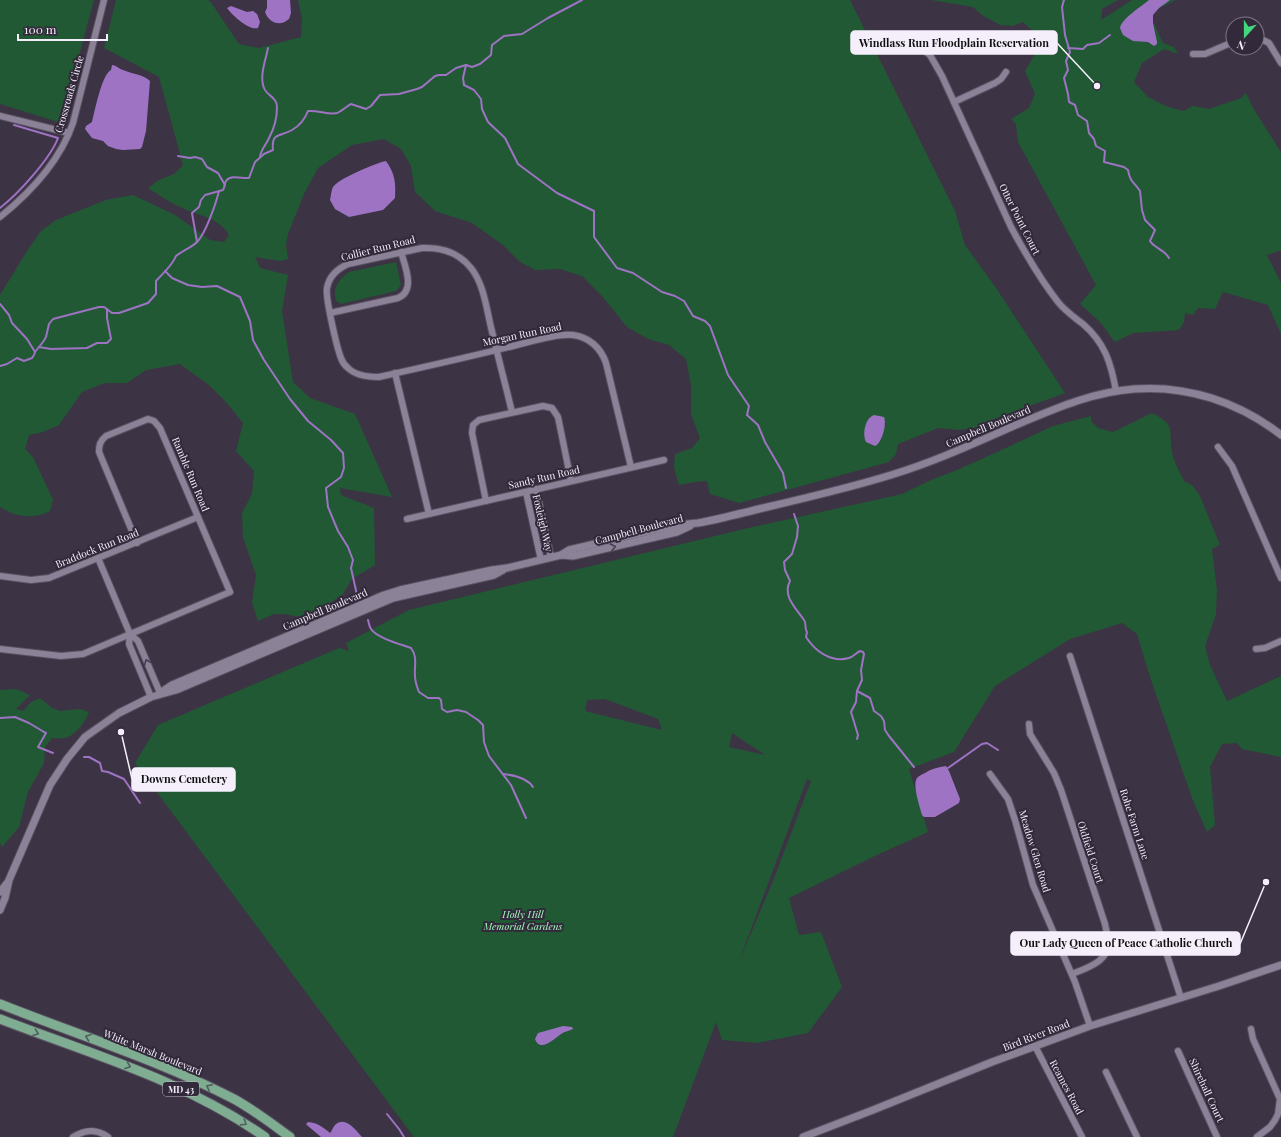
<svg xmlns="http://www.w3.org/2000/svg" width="1281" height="1137" viewBox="0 0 1281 1137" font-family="'Playfair Display',serif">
	<rect width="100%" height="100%" fill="#3c3345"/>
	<g fill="#225935" fill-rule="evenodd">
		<polygon points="0,0 94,0 61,123 0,104"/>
		<path d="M116 0H206L210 1 239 44 259 48 301 37 302 19 298 0H850L955 211 965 245 996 288 1065 393 994 419 979 427 959 430 938 428 898 444 896 454 889 462 739 503 710 494 707 481 695 482 679 485 674 468 675 454 692 448 700 438 691 414V385L686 359 669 345 648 339 627 327 602 296 582 276 560 269 535 270 520 262 503 245 472 223 435 211 415 192 411 166 401 149 384 139 352 145 318 168 304 194 288 234 286 245 288 259 280 261 255 257 260 268 288 275 282 311 293 382 310 398 355 414 392 497 340 488 341 495 374 508 375 565 352 579 343 594 327 605 300 617 284 614H274L258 621 252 603 256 575 243 537 242 513 252 494 254 471 236 451 243 423 226 402 209 385 180 364 146 370 127 383H105L82 392 59 425 43 432 29 435 25 449 33 457 53 500 50 511C33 520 16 517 0 507V295L27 251 41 231 56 220 106 200 133 195 175 215 210 240 224 242 229 235C220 217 194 215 178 206 167 201 158 194 148 188L157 181 174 174 183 165 159 77 104 48ZM870 416 886 423 880 442Z"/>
		<polygon points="931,0 1118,0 1102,9 1101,20 1132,0 1176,0 1149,13 1163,43 1174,47 1178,54 1164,49 1142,63 1134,82 1148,97 1166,106 1183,111 1193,106 1209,109 1241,98 1246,93 1253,108 1281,152 1281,250 1267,255 1281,283 1281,334 1268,305 1223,292 1215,309 1198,308 1193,315 1185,313 1184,322 1179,330 1133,333 1115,342 1100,322 1080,304 1096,285 1018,142 1016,124 1011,119 1029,108 1035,94 1025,71 1036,52 1044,41 1023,22 1013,26 1000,25 982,15 973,7"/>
		<path d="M396 262 401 285 396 291 341 304 336 300C332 288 339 279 349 272Z"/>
		<path d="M1152 413C1177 426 1168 428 1172 451 1173 461 1180 472 1184 481L1192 485 1200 496 1220 545 1212 549 1217 591 1216 614 1205 646 1210 665 1227 701 1281 676V757L1242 749 1237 743 1222 744 1210 767 1215 825 1207 832 1192 798 1150 677 1137 634 1122 623 1070 639 995 686 954 752 909 769 928 832 879 854 789 898 799 935 821 932 842 987 808 1033 757 1043 722 1040 716 1022 673 1137H414L135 763 158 725 339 648 349 651 346 643 409 610 744 529 902 494 931 480 957 470 997 452 1053 426 1091 416V421L1098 428 1113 432ZM605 699 658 719 662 730 585 711 587 700ZM732 733 765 755 729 747ZM807 779 811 781 773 881 738 964Z"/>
		<path d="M16 689 30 695 16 709 23 711 31 702 40 698 52 708 60 711 80 709 89 712C86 721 75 736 65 738 61 739 56 738 52 738L45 747 44 763 28 792 19 827 2 847 0 843V690Z"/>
	</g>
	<g fill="#9e73c4">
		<path d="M267 0H290L291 13 289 19C280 27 269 23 265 12L267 8Z"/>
		<path d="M1149 0H1170L1159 8 1153 15V23L1157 42V44L1154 46 1148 42 1133 41 1123 35 1120 28C1122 18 1141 7 1149 0Z"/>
		<path d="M231 6 247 12 253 11 257 14 260 22 258 28C249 31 232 15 227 8Z"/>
		<path d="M112 65C116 65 119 69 123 70 132 74 143 74 150 81L146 131 142 147 140 149 123 150 116 149 108 146 103 141 92 138 85 129 86 126 92 122C95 110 102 74 111 70Z"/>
		<path d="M386 161C395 173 396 184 395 198L383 210 349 217 335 209 330 200C331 196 331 191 333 187 338 179 376 163 386 161Z"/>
		<path d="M874 415 884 417C887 424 882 443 875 446L866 442C862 434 865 418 874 415Z"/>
		<path d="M946 766 949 771 960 799 959 803 935 817H924L922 815C920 807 912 785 917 778 919 776 922 774 925 773 931 769 938 767 946 766Z"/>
		<path d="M563 1026 572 1027 573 1029C569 1031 565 1031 561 1034 554 1039 540 1053 535 1039L538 1033Z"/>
		<path d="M308 1122C318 1123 323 1127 330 1133 332 1131 333 1127 335 1125 345 1115 356 1130 362 1137H321L308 1126 306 1124Z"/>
	</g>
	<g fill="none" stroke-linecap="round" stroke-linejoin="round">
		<g stroke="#9e73c4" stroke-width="2">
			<path d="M1064 0 1062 7 1065 35 1070 52 1066 61 1068 70 1064 78 1068 94 1069 102 1075 105 1078 115 1087 121 1089 133 1094 139 1096 146 1105 151 1104 162 1124 167 1128 170C1130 182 1134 182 1140 191L1142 210 1145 220 1155 230 1150 241C1154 248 1164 249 1169 258"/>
			<polyline points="1068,48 1083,49 1087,45 1099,43 1110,35"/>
			<polyline points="466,65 463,78 464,85 474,90 481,99 482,109 488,122 505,138 518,164 557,193 594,211 594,237 617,268 633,273 662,292 675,296 684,301 693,316 705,321 710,326 728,375 749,406 747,415 758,425 765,442 783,473 786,488"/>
			<polyline points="178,156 190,158 195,157 202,159 207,167 218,173 225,185"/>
			<path d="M260 157C261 149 266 145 269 138 274 129 277 118 277 107 277 97 267 96 264 88 259 76 266 59 268 48"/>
			<path d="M0 208C18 194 50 159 58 138L14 125"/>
			<path d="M197 242 192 213 199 207 201 200 205 195 223 190C225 187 224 184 226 181 231 174 243 179 249 178L255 162 264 154 273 150C271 132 280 137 292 130 299 126 305 119 308 111 318 110 328 115 337 113 342 111 347 106 351 104L366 109 371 106 380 95 399 94 417 89 422 87 435 76 439 75H446L456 68 466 65 472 67 480 64 491 55 492 45 504 36 522 34 548 18 582 0"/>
			<polyline points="165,271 172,278 188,285 202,287 217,286 240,297 250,321 253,340 264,360 290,399 308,421 331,440 343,453 344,468 341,477 326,488 328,507 338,531 348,547 353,560 351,568 357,595"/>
			<polyline points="0,304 9,315 12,323 27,339 35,352"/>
			<polyline points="39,347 51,349 87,348 97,343 107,343 111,339 107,318 107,309"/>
			<path d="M0 366 7 364 17 358 24 361 32 358 34 355 35 352 43 342 46 337 49 324 53 319 99 307H104L112 313H119L148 303 156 294V281C163 273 172 266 176 256 183 250 191 248 197 242 206 233 216 203 219 191"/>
			<path d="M794 514 798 526 797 537 792 554 784 562 785 570 790 581C782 596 796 608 804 620 807 624 804 628 807 632L806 637C815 651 831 663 849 658 853 657 856 653 860 651L863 652 864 654 861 670 862 680 857 691 856 702 851 712 858 735 857 739"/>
			<path d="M368 620C369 623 369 626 371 629 377 638 400 644 411 648 418 657 414 666 415 676 415 681 417 687 419 692L428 698H439L441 700 442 709 447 712 457 710 466 712 478 720 483 725 484 742 489 756 511 785 526 818"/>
			<polyline points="857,691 870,698 874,711 881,716 884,721 885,730 889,736 914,767"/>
			<polyline points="0,718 15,717 29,723 44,732 46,733 38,747 53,753"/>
			<polyline points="84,757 89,757 100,763 102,771 108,772 124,779 140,803"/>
			<polyline points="948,768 982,744 987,743 998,750"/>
			<path d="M503 774C513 775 527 778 533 787"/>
			<polyline points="387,1114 399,1129 404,1137"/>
		</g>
		<g stroke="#5a5262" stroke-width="8">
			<g id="minor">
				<polyline points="1257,37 1269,43 1281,63"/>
				<path d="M918 46 930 55 942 76 1011 227C1025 253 1040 279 1058 302 1065 311 1074 317 1083 324 1105 343 1111 363 1116 391"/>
				<polyline points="1193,54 1205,54 1233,42"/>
				<polyline points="954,102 995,83 1001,79 1006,72"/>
				<polyline points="0,116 69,133"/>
				<path d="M0 217C31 192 60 161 73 123L104 0"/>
				<path d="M330 313 398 298C416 291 405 266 401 252"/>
				<polyline points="395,373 429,514"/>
				<path d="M512 412C505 383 497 353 490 323 486 305 483 283 471 268 459 253 441 247 422 248L348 264C337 269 329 276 327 288 325 297 337 348 341 358 342 361 344 365 348 368 355 375 369 377 379 377 424 367 469 357 513 346 530 342 557 333 573 335 589 337 601 348 606 363L631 467"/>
				<polyline points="1218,447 1232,466 1281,578"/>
				<polyline points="536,489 551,557"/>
				<polyline points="526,492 541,560"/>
				<polyline points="486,501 472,433 473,425 479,420 543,406 552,408 558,417 571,481"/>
				<polyline points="407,519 664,460"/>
				<polyline points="98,558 130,634 129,644 151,697"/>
				<polyline points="0,576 31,580 49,578 198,517"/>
				<polyline points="130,634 138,641 160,693"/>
				<path d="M0 649 61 656 83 654 230 592 160 428 154 421 148 419 106 436C100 441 99 445 99 452L137 543"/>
				<polyline points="1256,649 1265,648 1281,641"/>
				<polyline points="1070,656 1181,998"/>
				<path d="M1029 724 1030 734 1054 773 1061 790 1105 924C1106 930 1108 935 1108 940 1111 961 1087 968 1072 974"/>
				<polyline points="990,774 1008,799 1015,820 1033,885 1075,982 1090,1026"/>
				<polyline points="1251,1029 1253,1039 1280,1099 1278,1114 1275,1120 1270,1127 1257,1137"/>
				<polyline points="1035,1046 1082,1137"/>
				<polyline points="1178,1051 1217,1137"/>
				<polyline points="1106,1072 1137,1137"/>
				<path d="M73 1137C85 1130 96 1128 108 1137"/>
			</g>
		</g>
		<g stroke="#5a5262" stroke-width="9">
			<g id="tertiary">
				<polyline points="561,555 573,556 677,532 690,526"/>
				<path d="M160 693 172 685 384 595 400 590 492 570 507 568 561 555 569 550C604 542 640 532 675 526 683 524 690 524 698 523 720 519 742 513 763 508 806 498 849 488 891 475 934 462 975 443 1016 425 1054 409 1092 392 1134 389 1187 385 1239 402 1281 435"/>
				<polyline points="0,892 8,882"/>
				<polyline points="0,910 5,898 9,880 50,785 67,759 85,737 119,713 151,697 176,690 202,679 393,598 494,575 503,570"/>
				<polyline points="803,1137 873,1110 992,1062 1090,1026 1219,986 1281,965"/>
			</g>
		</g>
		<g stroke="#5a5262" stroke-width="11">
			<g id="primary">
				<path d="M0 1004C78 1035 159 1060 234 1099 254 1110 272 1124 290 1137"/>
				<path d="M0 1019C91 1054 184 1080 265 1137"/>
			</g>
		</g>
		<use href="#minor" stroke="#8c8297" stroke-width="6"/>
		<use href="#tertiary" stroke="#8c8297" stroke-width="7"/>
		<use href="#primary" stroke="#7fad92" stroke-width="9"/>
	</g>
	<defs><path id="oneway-chevron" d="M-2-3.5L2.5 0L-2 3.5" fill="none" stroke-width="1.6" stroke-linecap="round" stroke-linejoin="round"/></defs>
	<g stroke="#483f52">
		<use href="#oneway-chevron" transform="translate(613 547) rotate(-13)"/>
		<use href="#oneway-chevron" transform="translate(147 662) rotate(-113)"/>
	</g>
	<g stroke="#515e5e">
		<use href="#oneway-chevron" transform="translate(36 1033) rotate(20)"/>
		<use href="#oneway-chevron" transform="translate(88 1037) rotate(-160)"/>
		<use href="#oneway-chevron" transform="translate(128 1066) rotate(20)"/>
		<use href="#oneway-chevron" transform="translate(209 1087) rotate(-154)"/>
		<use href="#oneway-chevron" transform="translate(244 1123) rotate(32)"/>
	</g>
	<g text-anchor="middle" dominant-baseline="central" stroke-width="4" stroke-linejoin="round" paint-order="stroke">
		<rect fill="#32293b" stroke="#bab4c1" stroke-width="1" x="163" y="1082" width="36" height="14" rx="3"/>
		<g font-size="9" font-weight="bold" fill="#f5effb">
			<text x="181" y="1089">MD 43</text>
		</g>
		<g font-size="10" fill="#f5effb" stroke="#32293b">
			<text transform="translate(69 94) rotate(-74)">Crossroads Circle</text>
			<text transform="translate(1020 219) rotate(63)">Otter Point Court</text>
			<text transform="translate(378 248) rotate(-14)">Collier Run Road</text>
			<text transform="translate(522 334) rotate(-12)">Morgan Run Road</text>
			<text transform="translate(988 426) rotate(-23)">Campbell Boulevard</text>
			<text transform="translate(191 474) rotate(67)">Ramble Run Road</text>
			<text transform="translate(544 477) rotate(-13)">Sandy Run Road</text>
			<text transform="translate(543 523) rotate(77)">Foxleigh Way</text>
			<text transform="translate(639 529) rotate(-15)">Campbell Boulevard</text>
			<text transform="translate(97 548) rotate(-22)">Braddock Run Road</text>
			<text transform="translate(325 609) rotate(-23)">Campbell Boulevard</text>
			<text transform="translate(1135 824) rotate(72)">Rohe Farm Lane</text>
			<text transform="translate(1035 851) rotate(73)">Meadow Glen Road</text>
			<text transform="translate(1091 852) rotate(72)">Oldfield Court</text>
			<text transform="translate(1036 1035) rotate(-21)">Bird River Road</text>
			<text transform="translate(153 1052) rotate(22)">White Marsh Boulevard</text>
			<text transform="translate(1067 1087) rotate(62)">Reames Road</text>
			<text transform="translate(1207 1090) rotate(65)">Shirehall Court</text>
		</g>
		<g font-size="10" font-style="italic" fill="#a1faba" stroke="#32293b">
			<text x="523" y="914">Holly Hill<tspan x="523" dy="12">Memorial Gardens</tspan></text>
		</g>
	</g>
	<path fill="none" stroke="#f5effb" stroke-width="1.5" d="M1097 86L1057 43M121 732L132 779M1266 882L1240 944"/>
	<g fill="#f5effb" stroke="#32293b" stroke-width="1.5">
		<circle cx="1097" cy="86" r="4"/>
		<circle cx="121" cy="732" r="4"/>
		<circle cx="1266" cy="882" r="4"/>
	</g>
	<g fill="#f5effb" stroke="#f5effb" stroke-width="1.5">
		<rect x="851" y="31" width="206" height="23" rx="4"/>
		<rect x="132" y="768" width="103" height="23" rx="4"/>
		<rect x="1011" y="932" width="229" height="23" rx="4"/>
	</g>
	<g font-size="11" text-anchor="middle" font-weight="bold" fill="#111">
		<text x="954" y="47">Windlass Run Floodplain Reservation</text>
		<text x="184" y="783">Downs Cemetery</text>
		<text x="1126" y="947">Our Lady Queen of Peace Catholic Church</text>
	</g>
	<g transform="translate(1245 36) rotate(201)"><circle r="19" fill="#32293b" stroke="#807888"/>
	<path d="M0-3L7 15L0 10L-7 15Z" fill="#42d77c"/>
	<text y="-6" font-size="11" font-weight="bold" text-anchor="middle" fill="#f5effb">N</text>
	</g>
	<path d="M18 34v6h89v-6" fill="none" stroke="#f5effb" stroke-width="2"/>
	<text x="24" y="34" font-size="12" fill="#f5effb" stroke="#32293b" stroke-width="3" paint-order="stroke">100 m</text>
</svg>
